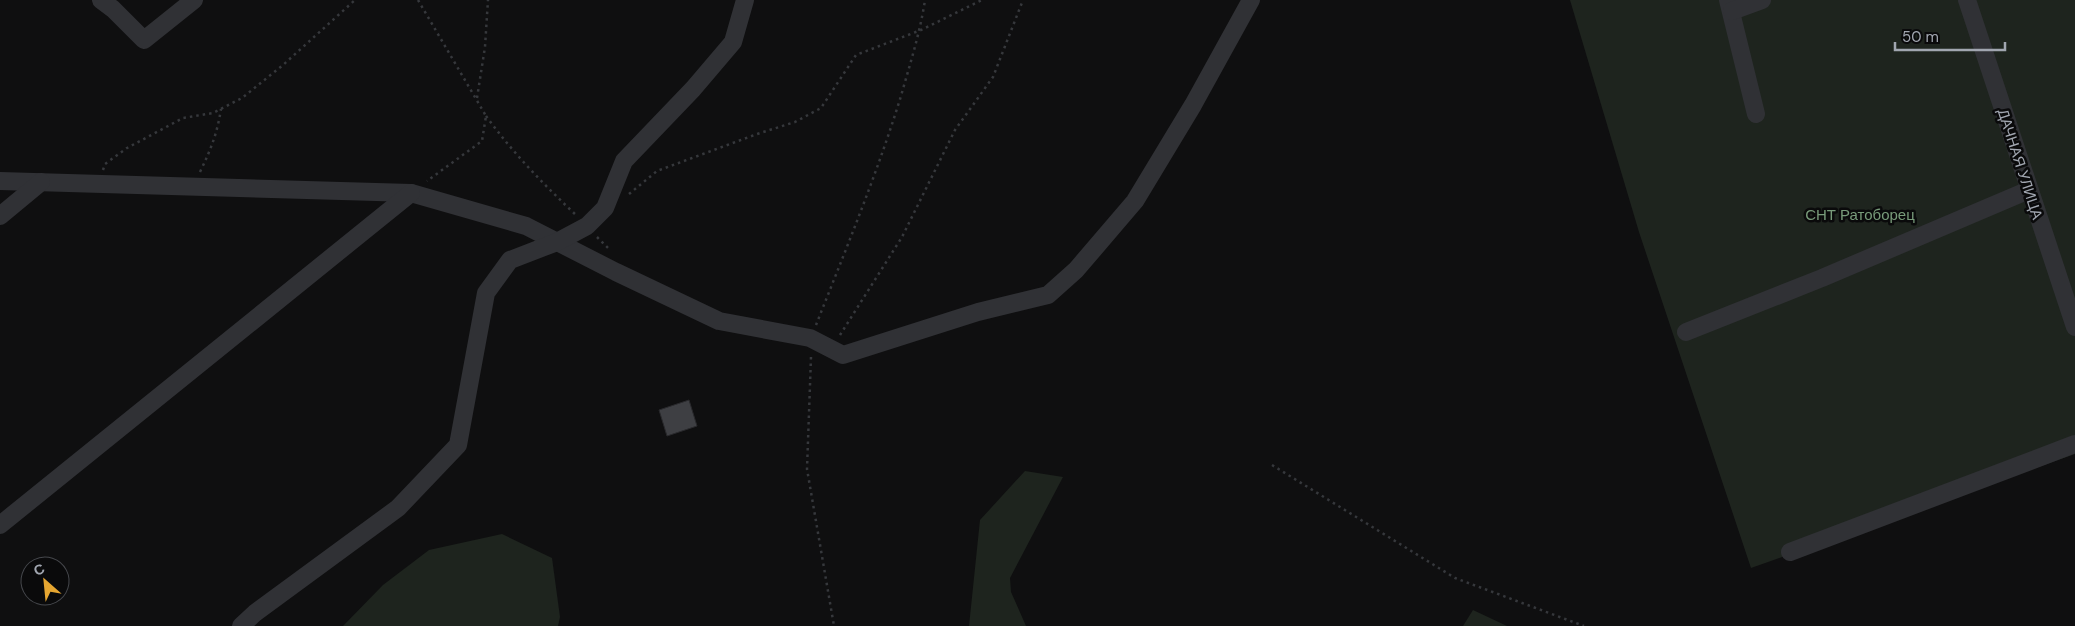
<svg xmlns="http://www.w3.org/2000/svg" width="2075" height="626" viewBox="0 0 2075 626" font-family="'DM Sans',sans-serif">
	<rect width="100%" height="100%" fill="#0f0f10"/>
	<g fill="#1e241e">
		<polygon points="1570,0 2075,0 2075,454 1751,568 1639,232"/>
		<polygon points="1025,471 1063,477 1010,578 1011,592 1026,626 969,626 980,520"/>
		<polygon points="502,534 552,558 560,617 558,626 343,626 383,585 429,550"/>
		<polygon points="1473,610 1507,626 1463,626"/>
	</g>
	<polygon fill="#3e3f43" stroke="#29292c" points="689,400 697,426 667,436 659,410"/>
	<g fill="none" stroke-linecap="round" stroke-linejoin="round">
		<g stroke="#36383c" stroke-width="2.5" stroke-dasharray="2.5 4" stroke-linecap="butt">
			<polyline points="418,0 486,116 482,141 427,181"/>
			<polyline points="477,98 485,47 488,0"/>
			<path d="M486 116C513 153 543 184 576 215"/>
			<polyline points="103,170 105,164 127,148 183,118 213,113 242,98 283,65 355,0"/>
			<path d="M200 172C211 149 217 134 221 109"/>
			<polyline points="629,194 657,171 757,134 795,122 821,108 856,55 921,30 982,0"/>
			<polyline points="597,237 609,249"/>
			<path d="M816 325C846 249 877 174 901 96 910 64 920 33 925 0"/>
			<polyline points="840,335 902,237 955,130 993,77 1023,0"/>
			<polyline points="811,357 807,469 834,626"/>
			<polyline points="1272,465 1455,578 1584,626"/>
		</g>
		<g stroke="#303135" stroke-width="18">
			<polyline points="101,0 113,9 144,40 194,0"/>
			<polyline points="1728,0 1756,114"/>
			<polyline points="1967,0 2075,327"/>
			<polyline points="1732,11 1762,0"/>
			<polyline points="0,181 411,193 526,226 616,272 719,321 810,338 843,355 978,312 1048,295 1076,270 1135,201 1193,105 1251,0"/>
			<polyline points="0,216 41,182"/>
			<polyline points="1686,332 1822,278 2029,190"/>
			<polyline points="0,525 411,193"/>
			<polyline points="1790,552 2075,444"/>
			<polyline points="241,626 255,613 398,508 458,445 486,293 510,260 557,242 587,226 605,208 624,161 693,89 733,42 745,0"/>
		</g>
	</g>
	<g text-anchor="middle" dominant-baseline="central" stroke-width="5" stroke-linejoin="round" paint-order="stroke">
		<g font-size="15" fill="#a1a6b0" stroke="#0a0a0b">
			<text transform="translate(2020 164) rotate(72)">ДАЧНАЯ УЛИЦА</text>
		</g>
		<g font-size="15" fill="#789b7a" stroke="#0a0a0b">
			<text x="1860" y="215">СНТ Ратоборец</text>
		</g>
	</g>
	<g transform="translate(45 581) rotate(333)"><circle r="24" fill="#0a0a0b" stroke="#46484d"/>
	<path d="M0-4L9 19L0 12L-9 19Z" fill="#e6a631"/>
	<text y="-8" font-size="14" font-weight="bold" text-anchor="middle" fill="#a1a6b0">С</text>
	</g>
	<path d="M1895 42v8h110v-8" fill="none" stroke="#a1a6b0" stroke-width="2.5"/>
	<text x="1902" y="42" font-size="15" fill="#a1a6b0" stroke="#0a0a0b" stroke-width="4" paint-order="stroke">50 m</text>
</svg>
